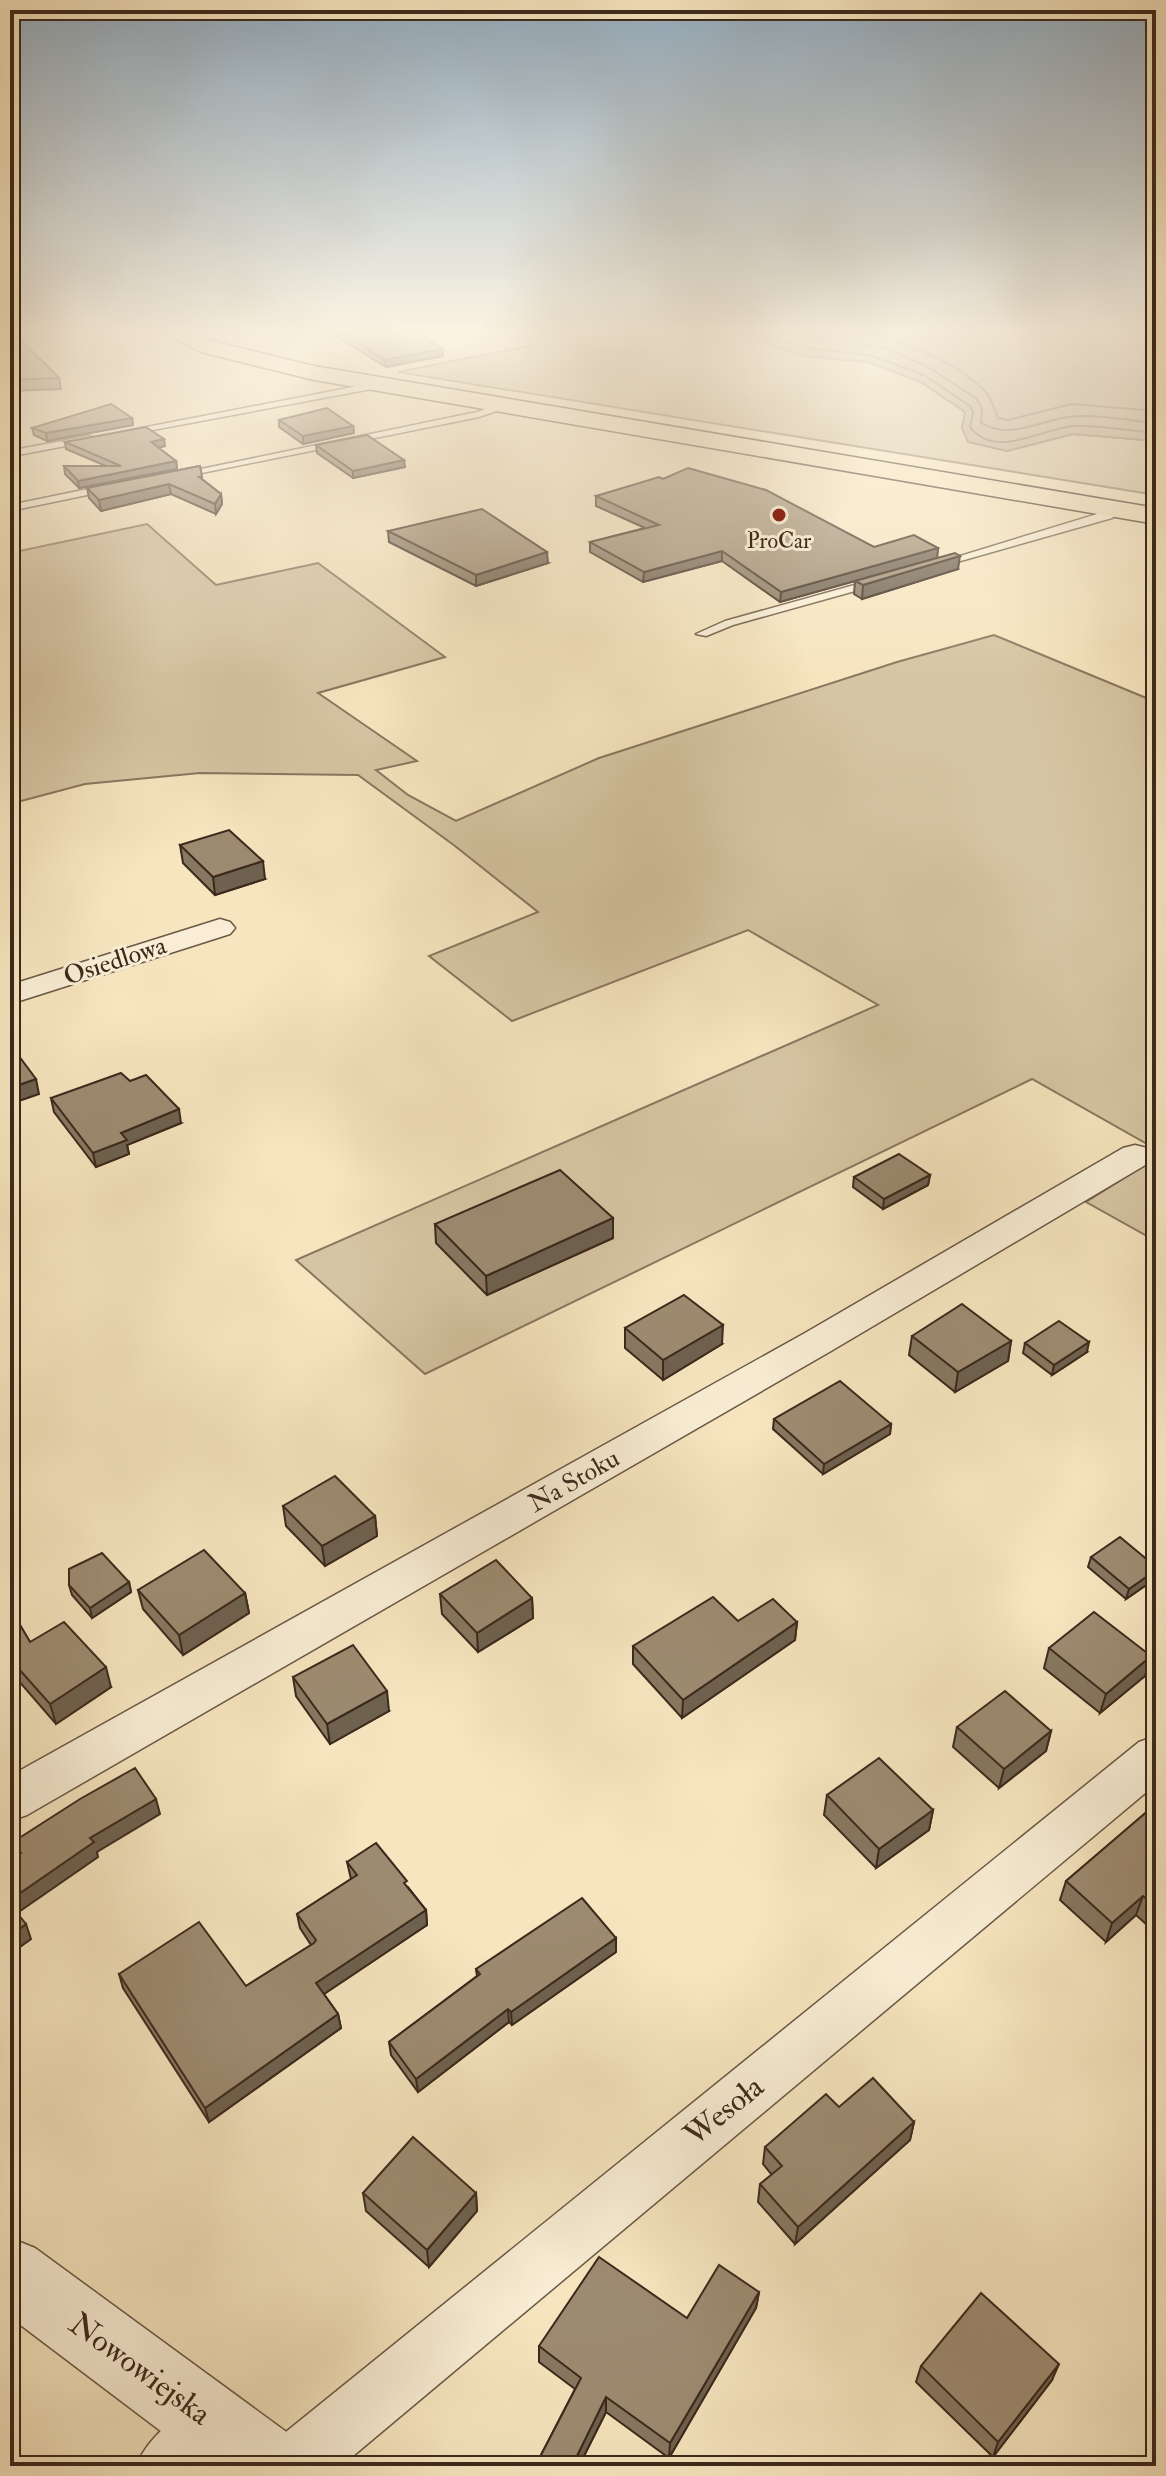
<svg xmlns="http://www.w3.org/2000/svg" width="1166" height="2476" viewBox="0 0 1166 2476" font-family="'IM FELL Double Pica',serif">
	<rect width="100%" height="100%" fill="#f6e5bf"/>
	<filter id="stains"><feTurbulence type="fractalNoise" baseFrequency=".0025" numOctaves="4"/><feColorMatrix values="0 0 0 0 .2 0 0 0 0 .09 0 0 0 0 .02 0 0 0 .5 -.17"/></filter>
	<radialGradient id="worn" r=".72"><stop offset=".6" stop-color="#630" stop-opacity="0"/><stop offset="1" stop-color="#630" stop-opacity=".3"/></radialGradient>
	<g fill="#d6c5a3" stroke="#897760" stroke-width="2">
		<polygon points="489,329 728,329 804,356 868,362 921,382 965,412 962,428 969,442 1007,451 1073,434 1156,441 1156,495 398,372 534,345"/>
		<polygon points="147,524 216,585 318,563 445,657 318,693 417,761 376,770 408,795 456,821 599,758 897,662 994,635 1156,702 1156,1149 1032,1079 425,1374 296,1260 878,1005 748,930 512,1021 429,956 538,912 455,846 358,775 200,773 85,784 10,804 10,553"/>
		<polygon points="1156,1158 1156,1241 1086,1202"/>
	</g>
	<polygon fill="#b7a588" stroke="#86735d" stroke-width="2" points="728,329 1156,329 1156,441 1073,434 1007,451 968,442 962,428 965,412 921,382 868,362 804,356"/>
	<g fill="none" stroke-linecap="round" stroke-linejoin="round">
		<g stroke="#7a6752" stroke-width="2">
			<path d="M752 329 805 348 870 355 924 375 970 406 973 412 970 427C996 461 1043 427 1075 426 1102 425 1130 431 1156 433"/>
			<path d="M782 329 888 349 928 367 977 399 982 409 981 423C1014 442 1045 416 1080 416 1105 415 1131 421 1156 423"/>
			<path d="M840 329C888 336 948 355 984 390 991 396 994 409 998 418L1008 420 1072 404 1156 411"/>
		</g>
		<g stroke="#6a5845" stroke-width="3">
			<g id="service">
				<polygon points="379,382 382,387 126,435 121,432"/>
				<polygon points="502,403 507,406 505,408 479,417 177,478 172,475 477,412"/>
				<polygon points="89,436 92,437 92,441 18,455 10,452 10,446 19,449"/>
				<polygon points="112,484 116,485 116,489 10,511 10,505"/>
				<polygon points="1120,507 1125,510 1112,518 943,566 934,564"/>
				<polygon points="876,579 880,580 880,584 733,625 706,636 696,634 725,621"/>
			</g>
		</g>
		<g stroke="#6a5845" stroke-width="3">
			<g id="minor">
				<polygon points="220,919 230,922 235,928 230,934 10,1004 10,985"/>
				<polygon points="1135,1145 1147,1148 1152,1156 1147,1164 831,1351 27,1815 10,1821 10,1776 805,1333 1123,1148"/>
				<polygon points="1156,1736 1156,1784 341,2466 262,2466 271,2444 1139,1742"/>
				<path d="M218 2395 239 2404 248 2425C225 2476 187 2466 136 2466 150 2433 185 2408 218 2395Z"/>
			</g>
		</g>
		<g stroke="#6a5845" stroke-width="3">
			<polygon id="tertiary" points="10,2238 35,2248 296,2439 307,2466 207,2466 10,2317"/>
		</g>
		<g stroke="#3c291c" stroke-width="3">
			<polygon id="primary" points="158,329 186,329 216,342 314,366 1156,508 1156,524 314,380 201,352"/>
		</g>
		<use href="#service" fill="#f9eed5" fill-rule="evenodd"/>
		<use href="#minor" fill="#f9eed5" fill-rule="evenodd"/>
		<use href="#tertiary" fill="#f9eed5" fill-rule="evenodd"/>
		<use href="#primary" fill="#f6e5bf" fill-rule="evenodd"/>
	</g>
	<g fill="#877861" stroke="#3c291c" stroke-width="2">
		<polygon points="10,329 59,378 61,389 10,391"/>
		<polygon points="324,329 411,329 443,349 443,356 386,367"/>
		<polygon points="132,418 133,425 47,441 34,435 32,428"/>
		<polygon points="279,420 353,426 354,433 303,444 279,427"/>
		<polygon points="65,442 165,446 158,448 176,461 177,469 79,488 65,474 64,466 106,466 66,449"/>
		<polygon points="316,445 405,467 353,478 317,453"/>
		<polygon points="200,466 202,479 221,494 222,504 216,514 171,494 101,511 89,498 87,488"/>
		<polygon points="596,496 874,547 938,548 937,558 958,569 862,599 854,594 855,581 780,602 722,561 643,582 590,552 590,542 645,528 596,506"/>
		<polygon points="388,531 548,563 476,586 389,542"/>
		<polygon points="180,845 265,879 215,895 183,863"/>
		<polygon points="51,1098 181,1123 127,1145 129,1154 96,1167 54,1112"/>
		<polygon points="930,1175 928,1185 883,1209 853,1187 854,1177"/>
		<polygon points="435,1224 613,1238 487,1295 436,1243"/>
		<polygon points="625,1328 722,1344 663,1380 625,1348"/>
		<polygon points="912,1336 1011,1341 1008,1361 955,1392 909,1355"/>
		<polygon points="1025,1343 1087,1352 1052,1375 1023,1353"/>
		<polygon points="774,1419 891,1424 890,1434 823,1474 773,1429"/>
		<polygon points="283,1506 375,1516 377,1536 325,1566 286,1526"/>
		<polygon points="1091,1557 1156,1567 1155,1579 1126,1599 1088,1567"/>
		<polygon points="129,1582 131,1592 92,1618 72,1595 69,1585"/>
		<polygon points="138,1590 245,1593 249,1613 183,1655 143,1609"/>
		<polygon points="440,1594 532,1598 533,1618 478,1652 442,1614"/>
		<polygon points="10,1608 30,1642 111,1687 56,1724 10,1671"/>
		<polygon points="738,1621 797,1622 795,1640 682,1718 633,1664 633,1646"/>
		<polygon points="1049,1648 1151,1656 1145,1676 1100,1713 1044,1668"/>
		<polygon points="293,1677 389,1711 330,1744 296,1696"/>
		<polygon points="957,1727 1051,1731 1046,1751 999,1788 953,1747"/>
		<polygon points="827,1795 933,1810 929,1830 876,1868 824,1815"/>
		<polygon points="1156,1804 1156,1931 1155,1932 1136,1915 1106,1942 1060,1900 1066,1881"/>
		<polygon points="347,1862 408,1887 426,1910 427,1925 324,1994 338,2014 341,2028 209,2122 123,1988 119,1974 246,1986 311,1945 300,1928 297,1914 351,1879"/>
		<polygon points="616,1952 512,2025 509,2022 418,2092 391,2055 389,2042 477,1976 476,1969"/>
		<polygon points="839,2107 914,2122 910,2140 795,2244 758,2202 760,2184 772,2175 763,2164 765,2147"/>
		<polygon points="363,2193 476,2193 477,2211 429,2267 366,2211"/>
		<polygon points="759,2292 756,2308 669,2458 606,2412 579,2466 541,2466 541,2455 575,2389 539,2362 539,2346 687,2318"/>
		<polygon points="921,2366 1052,2380 993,2457 916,2382"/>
	</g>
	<g fill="#6e614f" stroke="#3c291c" stroke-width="2">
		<polygon points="443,349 443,356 386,367 385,360"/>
		<polygon points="132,418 133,425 47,441 46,433"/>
		<polygon points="353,426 354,433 303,444 303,436"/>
		<polygon points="164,439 165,446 152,449 151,442"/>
		<polygon points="404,460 405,467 353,478 353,471"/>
		<polygon points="176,461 177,469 79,488 78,481"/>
		<polygon points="169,484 171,494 101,511 99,500"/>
		<polygon points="221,494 222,504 216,514 215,504"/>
		<polygon points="938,548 937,558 780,602 781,592"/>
		<polygon points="722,551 722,561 643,582 644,572"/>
		<polygon points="547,552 548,563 476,586 476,575"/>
		<polygon points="960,556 958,569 862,599 863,585"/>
		<polygon points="263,861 265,879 215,895 213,877"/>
		<polygon points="36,1079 39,1094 10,1104 10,1088"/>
		<polygon points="179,1109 181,1123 127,1145 129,1154 96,1167 93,1153 121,1133"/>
		<polygon points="930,1175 928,1185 883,1209 884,1199"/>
		<polygon points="613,1218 613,1238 487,1295 486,1276"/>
		<polygon points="723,1325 722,1344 663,1380 663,1360"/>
		<polygon points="1011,1341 1008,1361 955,1392 958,1372"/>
		<polygon points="1089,1342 1087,1352 1052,1375 1054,1365"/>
		<polygon points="891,1424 890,1434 823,1474 824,1464"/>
		<polygon points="375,1516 377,1536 325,1566 322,1546"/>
		<polygon points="1156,1570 1155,1579 1126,1599 1129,1589"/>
		<polygon points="129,1582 131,1592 92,1618 90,1608"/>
		<polygon points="245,1593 249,1613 183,1655 179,1635"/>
		<polygon points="532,1598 533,1618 478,1652 477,1633"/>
		<polygon points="797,1622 795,1640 682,1718 683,1700"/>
		<polygon points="1151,1656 1145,1676 1100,1713 1106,1694"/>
		<polygon points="106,1667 111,1687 56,1724 50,1704"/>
		<polygon points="387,1691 389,1711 330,1744 327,1724"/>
		<polygon points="1051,1731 1046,1751 999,1788 1004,1769"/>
		<polygon points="156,1799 160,1814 97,1852 98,1857 13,1916 10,1906 10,1900 90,1838"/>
		<polygon points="933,1810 929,1830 876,1868 879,1849"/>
		<polygon points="1143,1896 1136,1915 1106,1942 1112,1923"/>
		<polygon points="426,1910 427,1925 318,1998 316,1983"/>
		<polygon points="26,1924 31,1939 10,1954 10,1936"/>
		<polygon points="616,1938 616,1952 512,2025 511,2012"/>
		<polygon points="508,2009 509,2022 418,2092 416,2079"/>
		<polygon points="338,2014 341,2028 209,2122 205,2108"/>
		<polygon points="914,2122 910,2140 795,2244 798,2227"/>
		<polygon points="476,2193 477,2211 429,2267 427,2250"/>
		<polygon points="759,2292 756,2308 669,2458 670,2443"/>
		<polygon points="1059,2364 1052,2380 993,2457 998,2442"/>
		<polygon points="606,2397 606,2412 579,2466 572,2466"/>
	</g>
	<g fill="#9d8b71" stroke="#3c291c" stroke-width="2">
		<polygon points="10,329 59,378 10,380"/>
		<polygon points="335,329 411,329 443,349 385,360"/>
		<polygon points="111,404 132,418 46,433 32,428"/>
		<polygon points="327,408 353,426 303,436 279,420"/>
		<polygon points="146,427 164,439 151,442 176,461 78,481 64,466 121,466 65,442"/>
		<polygon points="367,435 404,460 353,471 316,445"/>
		<polygon points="200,466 202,477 199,477 221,494 215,504 169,484 99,500 87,488"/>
		<polygon points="688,468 766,490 874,547 914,535 938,548 781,592 722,551 644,572 590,542 659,525 596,496 659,477 663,479"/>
		<polygon points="482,509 547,552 476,575 388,531"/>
		<polygon points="955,553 960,556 863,585 855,581"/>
		<polygon points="229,830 263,861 213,877 180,845"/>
		<polygon points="10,1044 36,1079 10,1088"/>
		<polygon points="121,1073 130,1081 146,1075 179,1109 121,1133 127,1140 93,1153 51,1098"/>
		<polygon points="899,1154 930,1175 884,1199 854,1177"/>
		<polygon points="560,1170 613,1218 486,1276 435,1224"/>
		<polygon points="684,1295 723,1325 663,1360 625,1328"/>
		<polygon points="962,1304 1011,1341 958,1372 912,1336"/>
		<polygon points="1059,1321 1089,1342 1054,1365 1025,1343"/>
		<polygon points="840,1381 891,1424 824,1464 774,1419"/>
		<polygon points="335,1476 375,1516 322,1546 283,1506"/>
		<polygon points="1120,1537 1156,1567 1156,1570 1129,1589 1091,1557"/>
		<polygon points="204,1550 245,1593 179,1635 138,1590"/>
		<polygon points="102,1553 129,1582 90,1608 69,1585 69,1569"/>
		<polygon points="496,1560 532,1598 477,1633 440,1594"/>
		<polygon points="713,1597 738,1621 773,1599 797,1622 683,1700 633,1646"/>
		<polygon points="10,1608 30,1642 64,1622 106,1667 50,1704 10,1659"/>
		<polygon points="1094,1612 1151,1656 1106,1694 1049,1648"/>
		<polygon points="353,1645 387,1691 327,1724 293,1677"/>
		<polygon points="1005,1691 1051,1731 1004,1769 957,1727"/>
		<polygon points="879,1758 933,1810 879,1849 827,1795"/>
		<polygon points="135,1768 156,1799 90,1838 94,1842 10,1900 10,1860 21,1853 13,1842 80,1799"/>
		<polygon points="1156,1804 1156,1908 1143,1896 1112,1923 1066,1881"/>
		<polygon points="376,1843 407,1881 404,1883 426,1910 316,1983 338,2014 205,2108 119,1974 199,1922 246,1986 314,1943 316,1940 297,1914 357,1875 347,1862"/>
		<polygon points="582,1898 616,1938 511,2012 508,2009 416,2079 389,2042 480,1974 476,1969"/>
		<polygon points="10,1904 26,1924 10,1936"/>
		<polygon points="873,2078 914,2122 798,2227 760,2184 782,2166 765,2147 826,2094 839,2107"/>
		<polygon points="413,2137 476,2193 427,2250 363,2193"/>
		<polygon points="599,2257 687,2318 719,2265 759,2292 670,2443 606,2397 572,2466 557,2466 541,2455 581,2378 539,2346"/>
		<polygon points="981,2293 1059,2364 998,2442 921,2366"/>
	</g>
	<linearGradient id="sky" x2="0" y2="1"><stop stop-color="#94aec2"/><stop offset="0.49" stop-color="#fbf3e2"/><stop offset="1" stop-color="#fbf3e2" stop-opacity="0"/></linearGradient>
	<rect width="1166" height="676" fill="url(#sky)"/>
	<circle fill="#8f2418" stroke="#f9eed5" stroke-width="3" cx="779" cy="515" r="8"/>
	<g text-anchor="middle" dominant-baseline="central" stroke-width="6" stroke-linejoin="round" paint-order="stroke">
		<g font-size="22" fill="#3c291c" stroke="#f9eed5">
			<text x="779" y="541">ProCar</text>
		</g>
		<g font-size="26" fill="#3c291c" stroke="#f9eed5">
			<text transform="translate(115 961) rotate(-18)">Osiedlowa</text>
			<text transform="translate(574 1481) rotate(-30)">Na Stoku</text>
		</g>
		<g font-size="32" fill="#3c291c" stroke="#f9eed5">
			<text transform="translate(724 2111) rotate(-39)">Wesoła</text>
			<text transform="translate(140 2369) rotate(36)">Nowowiejska</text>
		</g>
	</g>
	<rect width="1166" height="2476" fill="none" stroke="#f6e5bf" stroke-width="40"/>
	<rect x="12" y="12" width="1142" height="2452" fill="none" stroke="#3c291c" stroke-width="4"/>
	<rect x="20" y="20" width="1126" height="2436" fill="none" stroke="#3c291c" stroke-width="2"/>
	<rect width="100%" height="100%" filter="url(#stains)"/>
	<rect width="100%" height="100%" fill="url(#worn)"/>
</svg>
